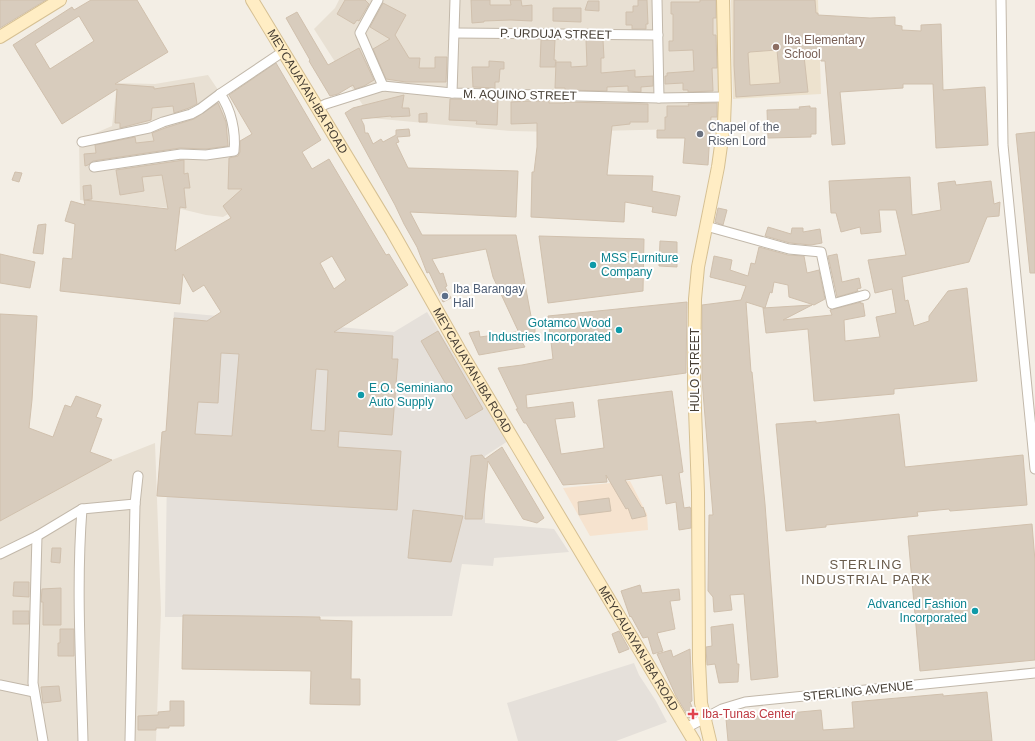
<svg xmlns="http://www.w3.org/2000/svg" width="1035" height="741" viewBox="0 0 1035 741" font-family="Helvetica,sans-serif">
	<rect width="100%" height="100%" fill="#f3eee5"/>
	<g fill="#e8e0d3">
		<polygon points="339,0 719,0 721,128 557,132 511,131 371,118 314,29 335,8"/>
		<polygon points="208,75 233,112 235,132 243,153 266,192 223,217 206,215 181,209 80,200 79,140 112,126 117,83 155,84"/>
		<polygon points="155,443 161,611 156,741 0,741 0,521 112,460"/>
	</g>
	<polygon fill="#f6e3cf" points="630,481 647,514 648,530 590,536 563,488"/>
	<g fill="#e5e0da">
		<polygon points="174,312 394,332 427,312 508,441 485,456 485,523 554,529 569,552 494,558 493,566 462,564 452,616 165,617 168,395"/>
		<polygon points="634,663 639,675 656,701 667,722 616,741 518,741 507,703"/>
	</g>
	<polygon fill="#ede2ce" points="731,0 818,0 821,94 733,99"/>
	<g fill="#d8ccbd" stroke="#d0c0ad" fill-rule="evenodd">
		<polygon points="0,0 46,0 0,28"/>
		<path d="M91 0H137L168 52 115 84 154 87V89L194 83 197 104 189 108 174 113 173 106 152 108 151 120 120 128V123H115L117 89 62 124 13 45 72 7 74 10ZM79 16 94 41 50 69 35 44Z"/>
		<polygon points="345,0 365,0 369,4 359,21 357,20 354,24 337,14"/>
		<polygon points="471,0 490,0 490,5 511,5 510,0 521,0 522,6 532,5 532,21 511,20 484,21 484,22 472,23"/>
		<polygon points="638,0 647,0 648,24 646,24 646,29 632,29 632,25 626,25 626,12 633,12 633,6 638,6"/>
		<polygon points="700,0 716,0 716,18 713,18 713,35 716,35 717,68 712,68 713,91 688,92 688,90 683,90 683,83 665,84 665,76 667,76 667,73 694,71 693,50 669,51 669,41 673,41 673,14 671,14 671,2 700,2"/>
		<path d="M734 0H815L816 13H818V15L870 18 895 17V25L902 26V30L921 31V25L941 24 943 90 985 87 988 145 936 148 933 84H903V88L840 92 845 144 832 145 825 61H821V55L804 56 808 92 736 97 734 65ZM777 50 780 83 750 85 748 53 750 52Z"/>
		<polygon points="588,1 599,1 599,11 585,10"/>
		<polygon points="383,3 406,15 395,35 409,58 420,58 419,68 435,68 435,57 447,57 446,82 406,82 386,79 373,49 390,39 370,27"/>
		<polygon points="553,8 581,8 581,22 553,21"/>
		<polygon points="297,12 328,65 359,48 374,80 364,86 355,89 353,85 338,94 330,96 309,61 310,60 286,18"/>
		<polygon points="541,40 555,40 554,60 556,60 555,67 540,67"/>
		<polygon points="586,40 603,40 604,58 601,58 601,73 635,70 635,77 653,76 653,86 641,87 641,92 628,91 628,86 607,87 607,91 565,90 565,88 555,88 556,62 571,62 571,67 587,66"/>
		<polygon points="489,61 504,62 504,69 500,69 499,82 495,82 495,88 473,87 472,67 489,67"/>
		<path d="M276 63 321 140 302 152 312 169 329 159 386 255 389 254 408 285 334 332 393 336 392 359H398L392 435 339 431 338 447 401 451 397 510 157 496 162 432 166 431 174 318 207 321 221 312 204 285 193 292 183 274 180 304 60 291 63 258 72 259 75 224 65 221 71 201 85 205 84 200 168 209 162 175 142 177 144 191 120 195 116 170 184 160V174L188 173 190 188H184L186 208 180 207 175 251 231 218 223 206 242 189H228L229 158 238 156 240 152V141L252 134 229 95ZM332 256 346 280 334 289 320 263ZM221 353 239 354 232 436 195 434 198 402 218 403ZM316 369 328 370 325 431 311 430Z"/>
		<polygon points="404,95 402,108 409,108 410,116 391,117 391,116 361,119 364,125 365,133 368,133 373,144 381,139 383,142 396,135 396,130 409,129 410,136 397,137 399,142 396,143 408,168 518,171 516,217 410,212 422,235 516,235 533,327 535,327 535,335 521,337 493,277 486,249 432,259 440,274 443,273 447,286 445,287 451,298 443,302 429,272 427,273 417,247 404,224 395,205 345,113 353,108"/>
		<polygon points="450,99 498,100 497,125 476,124 477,121 449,120"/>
		<polygon points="531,101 549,101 549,103 565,103 565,102 648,104 648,122 630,122 630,124 612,126 607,175 653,176 652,191 680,196 676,216 652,212 653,207 625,202 624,222 531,217 532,172 534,172 537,147 537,123 511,124 511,102"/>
		<polygon points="218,103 226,122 228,146 206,149 180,148 93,161 88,165 85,166 84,154 96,153 95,145 135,137 136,143 154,141 152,133 165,128 194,119"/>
		<polygon points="717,103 717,117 711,117 708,165 683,163 685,138 657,138 657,130 665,130 665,117 667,117 667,106 689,106 688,104"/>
		<polygon points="810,106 810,108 816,108 816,134 811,134 811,137 768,138 767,110 800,109 799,107"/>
		<polygon points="427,113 427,122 419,122 419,114"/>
		<polygon points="1035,132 1035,273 1030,273 1016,134"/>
		<polygon points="15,172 22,173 19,182 12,180"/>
		<polygon points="910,177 912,215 941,210 938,183 955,181 956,185 991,181 994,204 1000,202 999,216 987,217 969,262 902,277 905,301 908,300 914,326 929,321 929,316 948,291 967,288 977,381 894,389 894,394 814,401 808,329 766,333 763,308 812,305 783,320 832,315 830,310 861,302 861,304 863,303 865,316 844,320 845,341 880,337 876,317 896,313 892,289 875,293 868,260 906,255 896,210 879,210 881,232 861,234 860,227 841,232 836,213 831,213 829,181"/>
		<polygon points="91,185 92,199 84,200 83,186"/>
		<polygon points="718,208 727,210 723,225 715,222"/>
		<polygon points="46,224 43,254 33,253 38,225"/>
		<polygon points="768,227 791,234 792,228 803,228 803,232 820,229 822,243 811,245 790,243 765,236"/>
		<polygon points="539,236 644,239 643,291 548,303"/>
		<polygon points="660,241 677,242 677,267 659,266"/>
		<polygon points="759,247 788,255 804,256 807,273 819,270 825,299 814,305 789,297 788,285 774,282 772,293 770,292 765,308 746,302 751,372 752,372 765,504 778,677 751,680 744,594 730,595 732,610 714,612 713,597 708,591 709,515 713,515 702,380 702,305 741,300 746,286 710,277 714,256 732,260 730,270 748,276 751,263 755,264"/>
		<polygon points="0,254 35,262 30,288 0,283"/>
		<polygon points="837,254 842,282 859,278 861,288 857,289 858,291 837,297 828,256"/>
		<polygon points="687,302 686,373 526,395 527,408 573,402 575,417 555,419 561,454 604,448 598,400 672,391 683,472 679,473 684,508 690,507 691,510 691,528 679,530 676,502 666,504 662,475 625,480 642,508 643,507 646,516 632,519 628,508 626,509 606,475 607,482 563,485 526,423 524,423 516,409 518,409 498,368 522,365 553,359 548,316"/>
		<polygon points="0,314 37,316 32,400 29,428 53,437 65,405 71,407 76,396 101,405 96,417 102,419 90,452 112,460 0,521"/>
		<polygon points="438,331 483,409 466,419 421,341"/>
		<polygon points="479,331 480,337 516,332 525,347 479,355 469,333"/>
		<polygon points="899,414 905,467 1023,455 1027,505 950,511 949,509 917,512 918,516 826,525 826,527 786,531 776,424 816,421 816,423"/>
		<polygon points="502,447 544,518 537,523 523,519 488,461 482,519 465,519 471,456 482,455 485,459"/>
		<polygon points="609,498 611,511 579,515 578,502"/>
		<polygon points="413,510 463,516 451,562 408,558"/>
		<polygon points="1032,524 1035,561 1035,660 920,671 908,536"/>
		<polygon points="52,548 61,548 60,563 51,562"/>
		<polygon points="14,582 29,582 29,597 13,596"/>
		<polygon points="640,585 642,593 679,589 680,600 670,601 675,629 657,633 663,651 653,654 648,637 643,638 631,616 630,617 621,591"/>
		<polygon points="61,588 61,625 43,625 43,602 41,602 42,589"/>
		<rect x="13" y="611" width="16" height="13"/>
		<polygon points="183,615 320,617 320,620 352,621 351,679 360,679 360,705 310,704 311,671 182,669"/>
		<polygon points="733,624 737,664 739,664 738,682 719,683 715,664 707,665 706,647 712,646 711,627"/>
		<polygon points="60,629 74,629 74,656 58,656 58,643 60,643"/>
		<polygon points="619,631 629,649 619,653 612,634"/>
		<polygon points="690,649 692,701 690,702 695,715 689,718 676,696 657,654 671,650 673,657"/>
		<polygon points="59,686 61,701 43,703 41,687"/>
		<polygon points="987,692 992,741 728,741 726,719 821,710 823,730 854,728 852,702 943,694 943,696"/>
		<polygon points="170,701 184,701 184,726 169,726 169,728 156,728 156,730 138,730 138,716 158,715 158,712 170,711"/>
	</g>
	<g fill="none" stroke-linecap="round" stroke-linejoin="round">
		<g stroke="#c2b8aa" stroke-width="11">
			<g id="street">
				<polyline points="378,0 360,33 383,86"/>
				<polyline points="657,0 659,98"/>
				<polyline points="1001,0 1003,145 1035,469"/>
				<polyline points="455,33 658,35"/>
				<polyline points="452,93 455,0"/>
				<polyline points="318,108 326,104 383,86 452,93 659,98 725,97"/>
				<polyline points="82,142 149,128 163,122 191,114 200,109 220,94 284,51"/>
				<path d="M94 167 181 154 206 155 234 151C236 132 231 109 220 94"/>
				<polyline points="706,226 789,249 821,252 832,304 865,295"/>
				<path d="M82 509C76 586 81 664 83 741"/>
				<polyline points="37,536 33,683 43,741"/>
				<polyline points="0,554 37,536 82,509 135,504"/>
				<polyline points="0,685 34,692"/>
				<polyline points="686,728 722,709 745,702 1035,673"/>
				<polyline points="130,741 135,504 138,476"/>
			</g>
		</g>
		<g stroke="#d6c093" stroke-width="14">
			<g id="secondary">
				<path id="s1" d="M252 0 392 231 459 349 694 741"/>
				<polyline points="0,37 60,0"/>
				<polyline points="710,741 701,703 699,661 698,493 694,381 695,299 698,267 718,167 724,124 725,97 723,0"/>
			</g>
		</g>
		<use href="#street" stroke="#fff" stroke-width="9"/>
		<use href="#secondary" stroke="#ffedc4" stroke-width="12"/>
	</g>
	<circle fill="#8d6e63" stroke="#fff" stroke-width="1.5" cx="776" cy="47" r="4"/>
	<circle fill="#6b7280" stroke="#fff" stroke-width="1.5" cx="700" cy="134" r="4"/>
	<g fill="#0f9aa8" stroke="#fff" stroke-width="1.5">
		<circle cx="593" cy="265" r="4"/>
		<circle cx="619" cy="330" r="4"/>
		<circle cx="361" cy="395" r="4"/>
		<circle cx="975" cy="611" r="4"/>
	</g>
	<circle fill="#5c6f8a" stroke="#fff" stroke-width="1.5" cx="445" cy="296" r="4"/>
	<path fill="#e0444e" stroke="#fff" stroke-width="1.5" d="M691 708h4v4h4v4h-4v4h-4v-4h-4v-4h4z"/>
	<g text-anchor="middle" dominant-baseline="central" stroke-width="4" stroke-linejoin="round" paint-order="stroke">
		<g font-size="12" fill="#463e34" stroke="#fff">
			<text transform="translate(556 34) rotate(1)">P. URDUJA STREET</text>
			<text stroke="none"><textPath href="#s1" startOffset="107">MEYCAUAYAN-IBA ROAD</textPath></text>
			<text transform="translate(520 95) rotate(1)">M. AQUINO STREET</text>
			<text transform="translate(695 370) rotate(-90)">HULO STREET</text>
			<text stroke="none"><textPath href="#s1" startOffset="431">MEYCAUAYAN-IBA ROAD</textPath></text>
			<text stroke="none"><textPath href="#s1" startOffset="755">MEYCAUAYAN-IBA ROAD</textPath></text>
			<text transform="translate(858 691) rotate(-6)">STERLING AVENUE</text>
		</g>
		<g font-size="12" fill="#785e54" stroke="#fff" text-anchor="start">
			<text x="784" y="40">Iba Elementary<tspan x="784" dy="14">School</tspan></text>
		</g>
		<g font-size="12" fill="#5b616d" stroke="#fff" text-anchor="start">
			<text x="708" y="127">Chapel of the<tspan x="708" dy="14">Risen Lord</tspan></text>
		</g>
		<g font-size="12" fill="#0d838f" stroke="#fff" text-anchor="start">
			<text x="601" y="258">MSS Furniture<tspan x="601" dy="14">Company</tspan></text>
			<text x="611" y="323" text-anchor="end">Gotamco Wood<tspan x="611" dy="14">Industries Incorporated</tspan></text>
			<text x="369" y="388">E.O. Seminiano<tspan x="369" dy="14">Auto Supply</tspan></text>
			<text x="967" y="604" text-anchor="end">Advanced Fashion<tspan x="967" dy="14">Incorporated</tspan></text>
		</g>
		<g font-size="12" fill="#4e5e75" stroke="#fff" text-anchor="start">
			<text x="453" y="289">Iba Barangay<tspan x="453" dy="14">Hall</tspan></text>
		</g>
		<g font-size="12" fill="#be3a42" stroke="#fff" text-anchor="start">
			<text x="702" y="714">Iba-Tunas Center</text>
		</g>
		<g font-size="13" letter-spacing="1" fill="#695b4b" stroke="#fff">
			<text x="866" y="564">STERLING<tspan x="866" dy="15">INDUSTRIAL PARK</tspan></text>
		</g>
	</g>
</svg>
